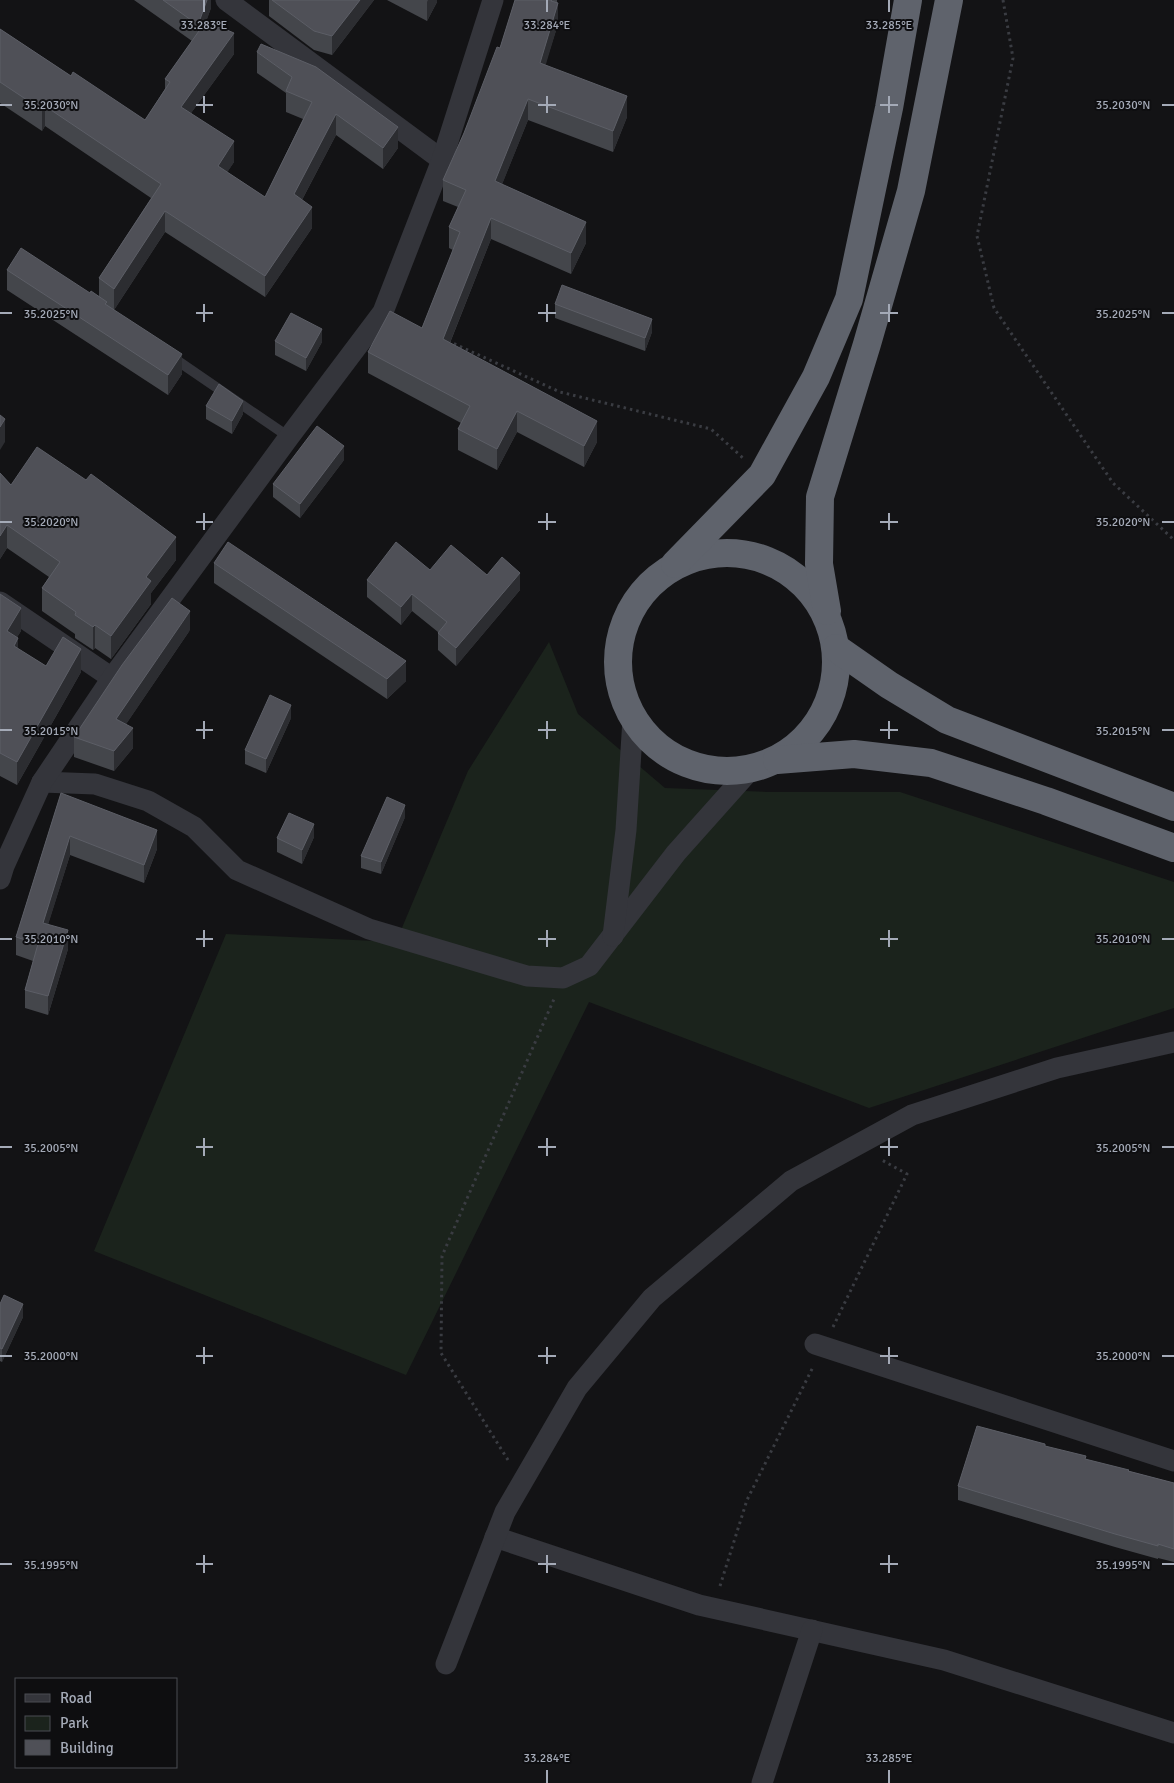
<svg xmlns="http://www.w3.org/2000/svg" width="1174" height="1783" viewBox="0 0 1174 1783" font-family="Signika,sans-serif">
	<rect width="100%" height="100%" fill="#131315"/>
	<polygon fill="#1b231c" points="549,642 578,714 665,788 768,792 900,792 1174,882 1174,1008 869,1108 589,1002 406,1375 94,1251 226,934 396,942 468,771"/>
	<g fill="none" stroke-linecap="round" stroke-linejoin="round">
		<g stroke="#3a3c42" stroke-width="3" stroke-dasharray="2.5 4" stroke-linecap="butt">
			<polyline points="1003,0 1013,58 977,236 994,308 1113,483 1174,540"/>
			<polyline points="448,341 560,392 711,429 743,458"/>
			<polyline points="833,1327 907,1174 880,1159"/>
			<polyline points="508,1460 441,1353 442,1256 554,999"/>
			<polyline points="720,1586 747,1500 813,1367"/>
		</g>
		<polyline stroke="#34353b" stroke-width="10" points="172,357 289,437"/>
		<g stroke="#34353b" stroke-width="21">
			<polyline points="226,0 442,160"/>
			<polyline points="0,602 112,678"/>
			<polyline points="42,782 95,784 148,801 194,827 237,870 369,929 527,976 563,978 589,966 676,853 751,769"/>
			<polyline points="0,879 4,866 42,782 112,678 289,437 383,312 442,160 493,0"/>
			<polyline points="613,936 626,830 633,719"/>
			<polyline points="815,1344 1174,1461"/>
			<polyline points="495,1537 699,1605 944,1660 1174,1733"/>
			<polyline points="446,1664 505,1512 577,1388 652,1298 791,1181 912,1115 1057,1068 1174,1042"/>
			<polyline points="762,1783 812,1630"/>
		</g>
		<g stroke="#5f636c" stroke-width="28">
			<circle cx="727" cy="662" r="109"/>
			<polyline points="675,564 762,475 816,377 849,299 889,108 908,0"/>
			<polyline points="827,611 819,564 820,497 867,344 911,191 949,0"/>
			<polyline points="836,648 889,685 947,720 1174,807"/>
			<polyline points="777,760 854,754 931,763 1046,801 1174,848"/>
		</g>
	</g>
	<g fill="#44464b">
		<polygon points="134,0 211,0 211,8 206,21 234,54 191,113 234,162 227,172 265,197 303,119 286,112 286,93 257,73 257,52 398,148 383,169 336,135 302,200 312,228 265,297 165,232 114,310 182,374 168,395 7,290 7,270 99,296 99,278 151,198 45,126 42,131 0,103 0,29 71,76 145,120 165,89 165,79 192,41"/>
		<polygon points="269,0 374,0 332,55 314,50 269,16"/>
		<polygon points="387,0 437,0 437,2 427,21"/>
		<polygon points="515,0 557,0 557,2 558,24 545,65 627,117 613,152 528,120 502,184 586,243 571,274 491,239 450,343 597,442 584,467 517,432 497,470 458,450 458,429 461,423 368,373 368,352 422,328 453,250 449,248 449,227 458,207 443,201 443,180 464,133 500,48"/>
		<polygon points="555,304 652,332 645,351 555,318"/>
		<polygon points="275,341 322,342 306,371 275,355"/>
		<polygon points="206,406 243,414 232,434 206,419"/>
		<polygon points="344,460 300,518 273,497 273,484"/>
		<polygon points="0,473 11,485 176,560 151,593 151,604 111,659 95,648 93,650 75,638 75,634 42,611 42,588 49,577 7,548 0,559"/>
		<polygon points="214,563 406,681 387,699 214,583"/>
		<polygon points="430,570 487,575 520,590 456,666 438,650 438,632 412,611 401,625 367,597 367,580"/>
		<polygon points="0,594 21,631 17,637 18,649 46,666 81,672 17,785 0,776"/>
		<polygon points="190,630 126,724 133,748 114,771 74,757 74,737"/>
		<polygon points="291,718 266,773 245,764 245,750"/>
		<polygon points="61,793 157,849 144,883 70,855 48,924 68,949 48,1015 25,1008 25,990 33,961 16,955 16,937"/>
		<polygon points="405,817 381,874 361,868 361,856"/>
		<polygon points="314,837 302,864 277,852 277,838"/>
		<polygon points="0,1304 23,1317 2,1362 0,1361"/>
		<polygon points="1045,1447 1086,1460 1174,1483 1174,1562 1158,1558 1158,1559 1115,1547 958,1500 958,1486"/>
	</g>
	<g fill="#2c2d31">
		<polygon points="207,0 211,0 211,8 198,45 198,25"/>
		<polygon points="360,0 374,0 332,55 332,36"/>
		<polygon points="428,0 437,0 437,2 427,21 427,2"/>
		<polygon points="558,3 558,24 540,84 540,63"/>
		<polygon points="234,33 234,54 181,127 181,107"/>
		<polygon points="627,96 627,117 613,152 613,131"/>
		<polygon points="528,99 528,120 495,202 495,181"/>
		<polygon points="45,106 45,126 42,131 42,110"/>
		<polygon points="336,114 336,135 294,215 294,194"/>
		<polygon points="398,127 398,148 383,169 383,148"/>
		<polygon points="234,141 234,162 218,187 218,166"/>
		<polygon points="312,207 312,228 265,297 265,276"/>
		<polygon points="165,211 165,232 114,310 114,289"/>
		<polygon points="491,218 491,239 443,360 443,339"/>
		<polygon points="586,222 586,243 571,274 571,253"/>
		<polygon points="652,319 652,332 645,351 645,338"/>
		<polygon points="322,329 322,342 306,371 306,358"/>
		<polygon points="182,354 182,374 168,395 168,375"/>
		<polygon points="243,401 243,414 232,434 232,421"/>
		<polygon points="517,411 517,432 497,470 497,449"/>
		<polygon points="5,419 5,442 0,450 0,427"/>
		<polygon points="597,421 597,442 584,467 584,446"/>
		<polygon points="344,446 344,460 300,518 300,504"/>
		<polygon points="7,525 7,548 0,559 0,536"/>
		<polygon points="176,537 176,560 151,593 151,604 111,659 111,636 146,577"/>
		<polygon points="520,573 520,590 456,666 456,648"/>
		<polygon points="412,594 412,611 401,625 401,607"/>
		<polygon points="21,608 21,631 7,654 7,631"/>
		<polygon points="190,611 190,630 116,739 116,719"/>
		<polygon points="95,625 95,648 93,650 93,627"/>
		<polygon points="18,638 18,661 14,646"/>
		<polygon points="81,649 81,672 17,785 17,762"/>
		<polygon points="406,661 406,681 387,699 387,679"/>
		<polygon points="291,705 291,718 266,773 266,759"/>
		<polygon points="133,728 133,748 114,771 114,751"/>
		<polygon points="405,805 405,817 381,874 381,862"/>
		<polygon points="314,824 314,837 302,864 302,850"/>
		<polygon points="157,830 157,849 144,883 144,865"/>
		<polygon points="70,836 70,855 43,941 43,923"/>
		<polygon points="68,930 68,949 48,1015 48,996"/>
		<polygon points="23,1304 23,1317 2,1362 2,1349"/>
	</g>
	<g fill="#4f5057" stroke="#5c5e66">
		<polygon points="163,0 207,0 198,25"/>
		<polygon points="272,0 360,0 332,36 314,31"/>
		<polygon points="515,0 552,0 551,1 558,3 540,63 627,96 613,131 528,99 495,181 586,222 571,253 491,218 443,339 597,421 584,446 517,411 497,449 458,429 470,406 368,352 390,311 422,328 460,232 449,227 466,190 443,180 464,133 497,47 500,48"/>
		<polygon points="206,21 234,33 181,107 234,141 218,166 265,197 312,102 286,91 292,77 257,52 261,44 316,67 398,127 383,148 336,114 294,194 312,207 265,276 165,211 114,289 99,278 161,184 45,106 42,110 0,82 0,29 71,76 73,72 145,120 170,82 165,79"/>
		<polygon points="21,248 90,293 91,291 107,302 105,304 182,354 168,375 7,270"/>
		<polygon points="562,285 652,319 645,338 555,304"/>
		<polygon points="291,313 322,329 306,358 275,341"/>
		<polygon points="219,384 243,401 232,421 206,406"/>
		<polygon points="0,415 5,419 0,427"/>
		<polygon points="317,426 344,446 300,504 273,484"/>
		<polygon points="37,447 86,480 91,474 176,537 146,577 151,581 111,636 95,625 93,627 75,615 76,612 42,588 60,562 7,525 0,536 0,473 11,485"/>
		<polygon points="228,542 406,661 387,679 214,563"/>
		<polygon points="396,542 430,570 451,545 487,575 502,557 520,573 456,648 438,633 447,622 412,594 401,607 367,580"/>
		<polygon points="0,594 21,608 7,631 18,638 14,646 46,666 63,637 81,649 17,762 0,753"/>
		<polygon points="172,598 190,611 116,719 133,728 114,751 74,737 122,665"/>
		<polygon points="270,695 291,705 266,759 245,750"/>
		<polygon points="61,793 157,830 144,865 70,836 43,923 68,930 48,996 25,990 38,944 16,937"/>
		<polygon points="387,797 405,805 381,862 361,856"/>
		<polygon points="289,813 314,824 302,850 277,838"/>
		<polygon points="4,1295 23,1304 2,1349 0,1348 0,1304"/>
		<polygon points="977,1426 1045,1444 1045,1446 1086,1456 1085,1459 1129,1470 1128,1471 1174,1483 1174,1549 1158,1544 1158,1546 1115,1534 958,1486"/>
	</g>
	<path fill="none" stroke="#a4aab7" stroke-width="2" d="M204 0V12M547 0V12M889 0V12M204 96V113M547 96V113M889 96V113M0 105H12M196 105H213M538 105H556M880 105H898M1162 105H1174M204 304V322M547 304V322M889 304V322M0 313H12M196 313H213M538 313H556M880 313H898M1162 313H1174M204 513V530M547 513V530M889 513V530M0 522H12M196 522H213M538 522H556M880 522H898M1162 522H1174M204 721V739M547 721V739M889 721V739M0 730H12M196 730H213M538 730H556M880 730H898M1162 730H1174M204 930V947M547 930V947M889 930V947M0 939H12M196 939H213M538 939H556M880 939H898M1162 939H1174M204 1138V1156M547 1138V1156M889 1138V1156M0 1147H12M196 1147H213M538 1147H556M880 1147H898M1162 1147H1174M204 1347V1364M547 1347V1364M889 1347V1364M0 1356H12M196 1356H213M538 1356H556M880 1356H898M1162 1356H1174M204 1555V1573M547 1555V1573M889 1555V1573M0 1564H12M196 1564H213M538 1564H556M880 1564H898M1162 1564H1174M547 1770V1783M889 1770V1783"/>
	<g font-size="12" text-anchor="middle" fill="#a4aab7" stroke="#0e0e10" stroke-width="4" stroke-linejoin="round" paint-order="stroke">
		<text x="204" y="29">33.283°E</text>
		<text x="547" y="29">33.284°E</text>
		<text x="889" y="29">33.285°E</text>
		<text x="51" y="109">35.2030°N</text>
		<text x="1123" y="109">35.2030°N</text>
		<text x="51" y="318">35.2025°N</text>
		<text x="1123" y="318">35.2025°N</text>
		<text x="51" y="526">35.2020°N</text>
		<text x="1123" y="526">35.2020°N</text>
		<text x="51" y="735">35.2015°N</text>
		<text x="1123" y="735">35.2015°N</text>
		<text x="51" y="943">35.2010°N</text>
		<text x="1123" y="943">35.2010°N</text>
		<text x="51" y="1152">35.2005°N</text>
		<text x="1123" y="1152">35.2005°N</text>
		<text x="51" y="1360">35.2000°N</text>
		<text x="1123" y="1360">35.2000°N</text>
		<text x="51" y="1569">35.1995°N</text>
		<text x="1123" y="1569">35.1995°N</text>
		<text x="547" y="1762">33.284°E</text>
		<text x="889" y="1762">33.285°E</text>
	</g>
	<rect x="15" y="1678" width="162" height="90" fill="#0e0e10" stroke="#4a4c53"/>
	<rect x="25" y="1694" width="25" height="8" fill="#34353b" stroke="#4a4c53"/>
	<text x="60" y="1703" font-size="15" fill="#a4aab7">Road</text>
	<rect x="25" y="1716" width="25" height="15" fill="#1b231c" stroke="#4a4c53"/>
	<text x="60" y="1728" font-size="15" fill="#a4aab7">Park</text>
	<rect x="25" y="1740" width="25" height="15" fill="#4f5057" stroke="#4a4c53"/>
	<text x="60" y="1753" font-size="15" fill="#a4aab7">Building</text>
</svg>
